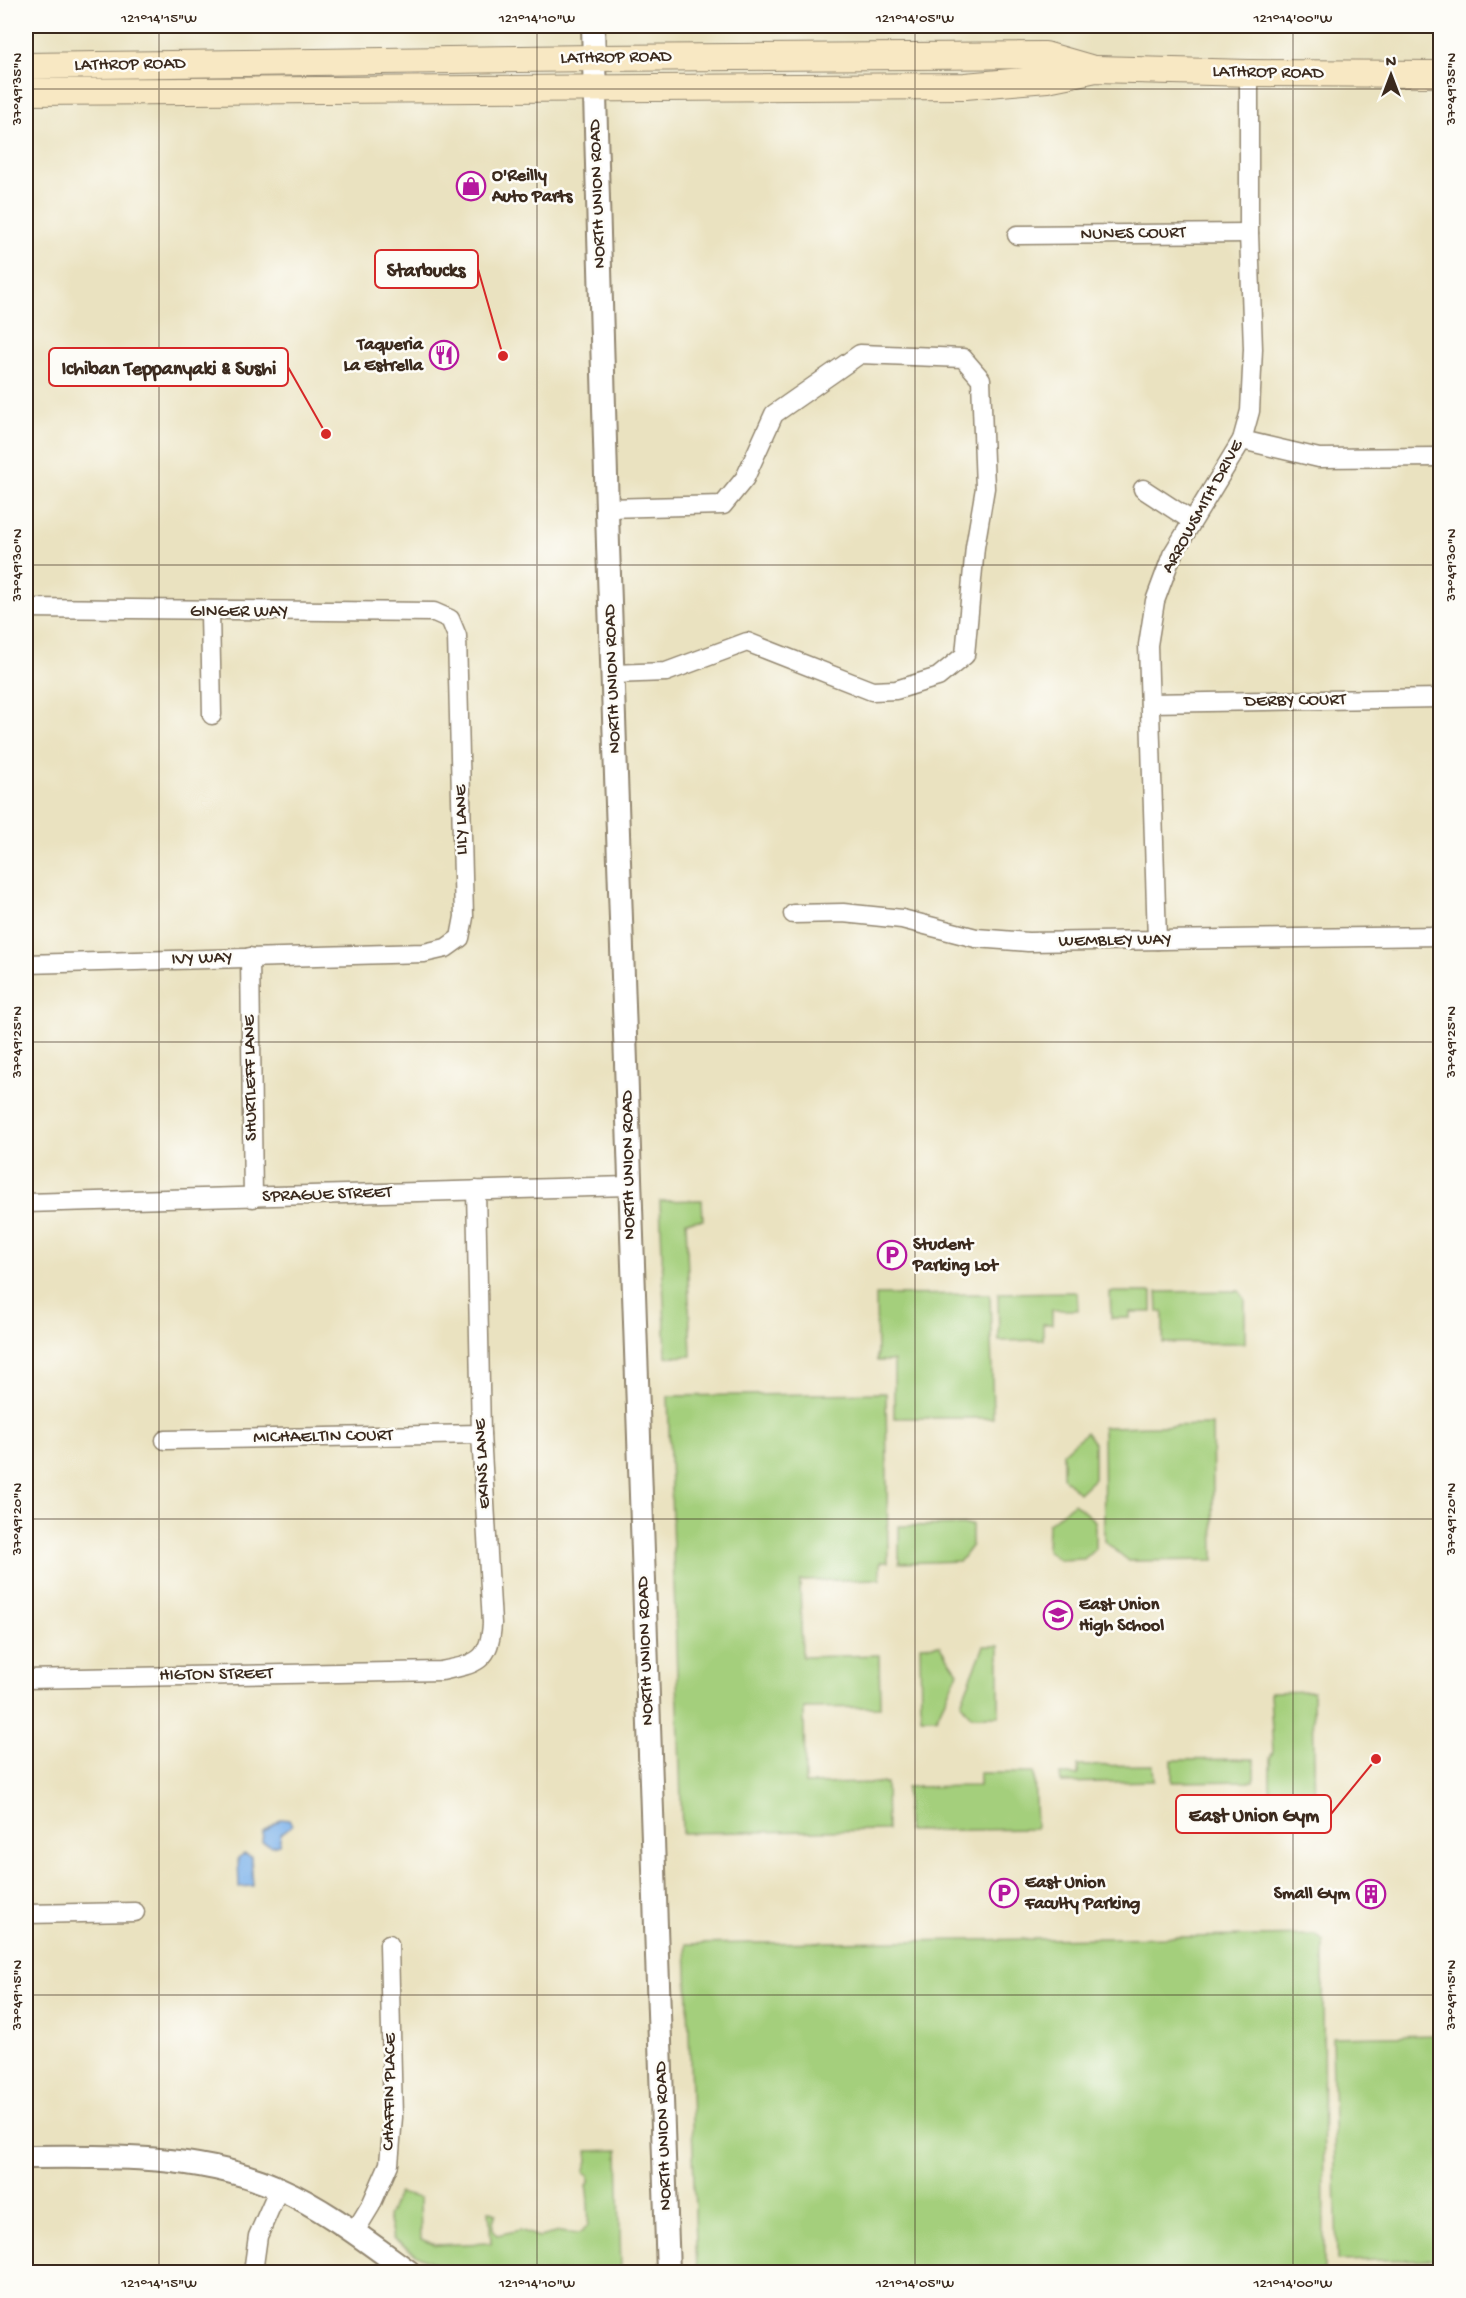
<svg xmlns="http://www.w3.org/2000/svg" width="1466" height="2298" viewBox="0 0 1466 2298" font-family="'Gochi Hand',sans-serif">
	<rect width="100%" height="100%" fill="#fdfcf7"/>
	<filter id="ink" filterUnits="userSpaceOnUse"><feTurbulence type="fractalNoise" baseFrequency=".0167" numOctaves="2"/><feDisplacementMap in="SourceGraphic" scale="12" xChannelSelector="R" yChannelSelector="G"/><feConvolveMatrix kernelMatrix="1 2 1 2 8 2 1 2 1" color-interpolation-filters="sRGB"/></filter>
	<filter id="wash" filterUnits="userSpaceOnUse"><feTurbulence type="fractalNoise" baseFrequency=".008" numOctaves="4" result="noise"/><feDisplacementMap in="SourceGraphic" scale="24" xChannelSelector="R" yChannelSelector="G"/><feGaussianBlur stdDeviation="1.35" result="paint"/><feColorMatrix in="noise" values="0 0 0 0 0 0 0 0 0 0 0 0 0 0 0 0 0 1.4 0 .05"/><feComposite in="paint" operator="in"/></filter>
	<g filter="url(#wash)">
		<rect width="100%" height="100%" fill="#eae2c0"/>
		<g fill="#a4cf7b" stroke="#707c4c" stroke-width="1.5">
			<polygon points="702,1200 703,1220 686,1221 691,1356 666,1357 660,1201"/>
			<polygon points="1239,1291 1245,1299 1245,1343 1163,1343 1163,1312 1158,1312 1157,1292"/>
			<polygon points="1077,1292 1078,1310 1052,1310 1052,1324 1043,1324 1043,1340 999,1341 998,1293"/>
			<polygon points="1152,1292 1152,1312 1130,1312 1130,1318 1111,1318 1110,1292"/>
			<polygon points="990,1294 993,1418 894,1418 894,1361 877,1361 876,1295"/>
			<polygon points="886,1393 888,1562 880,1562 880,1579 800,1581 802,1657 879,1655 880,1707 804,1708 805,1784 886,1783 887,1830 682,1833 668,1396"/>
			<polygon points="1212,1425 1214,1560 1129,1561 1104,1541 1103,1427"/>
			<polygon points="1086,1432 1094,1443 1094,1479 1079,1493 1063,1477 1063,1453"/>
			<polygon points="1074,1503 1095,1521 1095,1549 1084,1559 1059,1560 1047,1550 1048,1524"/>
			<polygon points="972,1525 972,1545 960,1561 899,1563 899,1526"/>
			<polygon points="939,1645 958,1672 936,1718 921,1718 920,1646"/>
			<polygon points="984,1646 999,1646 999,1716 971,1716 961,1703"/>
			<polygon points="1313,1691 1315,1823 1270,1824 1270,1758 1273,1752 1270,1692"/>
			<polygon points="1254,1759 1254,1781 1172,1782 1172,1760"/>
			<polygon points="1153,1765 1154,1781 1061,1783 1060,1775 1078,1775 1078,1766"/>
			<polygon points="979,1773 1034,1773 1036,1829 907,1831 906,1787 979,1786"/>
			<polygon points="1316,1935 1323,1941 1324,2272 697,2272 686,1944"/>
			<polygon points="1440,2035 1440,2259 1337,2261 1332,2037"/>
			<path d="M618 2150 621 2272H454L421 2257 393 2238 388 2217 398 2193 420 2198 421 2239 435 2245 491 2243 489 2210 496 2213C493 2222 490 2227 497 2235L520 2230 539 2237 559 2232 579 2234 588 2226C589 2218 588 2193 586 2186L589 2183V2175L584 2172 588 2161 587 2151Z"/>
		</g>
		<g fill="#7db2eb" stroke="#5c6e84" stroke-width="1.5">
			<polygon points="281,1819 289,1820 292,1825 281,1834 279,1844 272,1846 262,1842 263,1833"/>
			<polygon points="244,1854 251,1857 253,1886 239,1887 238,1858"/>
		</g>
	</g>
	<g filter="url(#ink)">
		<g fill="none" stroke-linecap="round" stroke-linejoin="round">
			<g stroke="#92866f" stroke-width="21">
				<g id="minor">
					<polyline points="1017,235 1249,233"/>
					<polyline points="1242,440 1319,458 1440,457"/>
					<polyline points="1143,489 1192,521"/>
					<polyline points="607,508 723,505 745,478 774,414 860,354 963,358 981,379 985,488 975,547 965,655 938,677 896,690 872,691 747,642 666,672 613,674"/>
					<polyline points="26,608 434,612 450,619 457,636 464,917 460,938 446,948 424,953 26,964"/>
					<polyline points="210,612 212,715"/>
					<polyline points="1150,703 1440,698"/>
					<polyline points="793,914 843,913 902,919 976,938 1028,942 1440,936"/>
					<polyline points="1157,940 1148,645 1155,601 1172,555 1242,440 1250,411 1253,349 1249,233 1249,73"/>
					<polyline points="250,957 253,1198"/>
					<polyline points="26,1203 629,1186"/>
					<polyline points="165,1440 481,1434"/>
					<path d="M26 1679 441 1671C476 1664 490 1662 492 1623L481 1434 476 1190"/>
					<polyline points="26,1914 135,1912"/>
					<polyline points="354,2233 371,2205 389,2164 393,2117 389,1944"/>
					<polyline points="253,2272 258,2236 279,2188"/>
				</g>
			</g>
			<g stroke="#92866f" stroke-width="26">
				<g id="tertiary">
					<polyline points="593,26 608,545 668,2272"/>
					<path d="M26 2157C107 2156 202 2154 278 2188 324 2208 369 2243 409 2272"/>
				</g>
			</g>
			<g stroke="#92866f" stroke-width="28">
				<g id="secondary">
					<polyline points="26,66 594,58 1045,55 1090,68"/>
					<polyline points="26,92 965,86 1047,79 1096,69 1249,73 1440,74"/>
				</g>
			</g>
			<use href="#minor" stroke="#fff" stroke-width="18"/>
			<use href="#tertiary" stroke="#fff" stroke-width="22"/>
			<use href="#secondary" stroke="#f8e8c3" stroke-width="26"/>
		</g>
	</g>
	<path fill="none" stroke="#3b2a1e" stroke-width="1.5" stroke-opacity="0.45" d="M159 26V2272M537 26V2272M915 26V2272M1293 26V2272M26 89H1440M26 565H1440M26 1042H1440M26 1519H1440M26 1995H1440"/>
	<defs>
		<g id="shop-ring" transform="scale(1.5)"><circle r="9.5" fill="#fdfcf7" stroke="#b5179e" stroke-width="1.5"/><path d="M-5-2.5h2.3a2.7 3.5 0 0 1 5.4 0H5L5.5 6h-11ZM-1.5-2.5h3a1.5 2.3 0 0 0-3 0Z" fill="#b5179e"/></g>
		<g id="restaurant-ring" transform="scale(1.5)"><circle r="9.5" fill="#fdfcf7" stroke="#b5179e" stroke-width="1.5"/><path d="M-5-6h1v4h1v-4h1v4h1v-4h1v5L-1.5 .5V6h-2V.5L-5-1ZM5-6V6H3V1.5H1.5Q1.5-4 5-6Z" fill="#b5179e"/></g>
		<g id="parking-ring" transform="scale(1.5)"><circle r="9.5" fill="#fdfcf7" stroke="#b5179e" stroke-width="1.5"/><path d="M-3.5-5.5H1a3.5 3.5 0 0 1 0 7H-1V5.5H-3.5ZM-1-3.4V-.6H.8a1.4 1.4 0 0 0 0-2.8Z" fill="#b5179e"/></g>
		<g id="school-ring" transform="scale(1.5)"><circle r="9.5" fill="#fdfcf7" stroke="#b5179e" stroke-width="1.5"/><path d="M0-5L7-2L0 1L-7-2ZM-4 1L0 2.5L4 1V4Q0 6-4 4Z" fill="#b5179e"/></g>
		<g id="building-ring" transform="scale(1.5)"><circle r="9.5" fill="#fdfcf7" stroke="#b5179e" stroke-width="1.5"/><path d="M-4-6H4V6H1V3H-1V6H-4ZM-2.5-4.3h1.7v1.8h-1.7ZM.8-4.3h1.7v1.8H.8ZM-2.5-1h1.7V.8h-1.7ZM.8-1h1.7V.8H.8Z" fill="#b5179e"/></g>
	</defs>
	<g fill-rule="evenodd">
		<use href="#shop-ring" x="471" y="186"/>
		<use href="#restaurant-ring" x="444" y="355"/>
		<use href="#parking-ring" x="892" y="1255"/>
		<use href="#school-ring" x="1058" y="1615"/>
		<use href="#parking-ring" x="1004" y="1893"/>
		<use href="#building-ring" x="1371" y="1894"/>
	</g>
	<g text-anchor="middle" dominant-baseline="central" stroke-width="5" stroke-linejoin="round" paint-order="stroke">
		<g font-size="18" fill="#3b2a1e" stroke="#fdfcf7">
			<text transform="translate(616 58) rotate(-1)">LATHROP ROAD</text>
			<text transform="translate(130 65) rotate(-1)">LATHROP ROAD</text>
			<text transform="translate(1268 73) rotate(1)">LATHROP ROAD</text>
			<text transform="translate(598 194) rotate(-92)">NORTH UNION ROAD</text>
			<text transform="translate(1133 234) rotate(-1)">NUNES COURT</text>
			<text transform="translate(1203 507) rotate(-61)">ARROWSMITH DRIVE</text>
			<text x="239" y="612">GINGER WAY</text>
			<text transform="translate(613 679) rotate(-92)">NORTH UNION ROAD</text>
			<text transform="translate(1295 701) rotate(-1)">DERBY COURT</text>
			<text transform="translate(462 820) rotate(-91)">LILY LANE</text>
			<text transform="translate(1115 941) rotate(-1)">WEMBLEY WAY</text>
			<text transform="translate(202 959) rotate(-2)">IVY WAY</text>
			<text transform="translate(251 1078) rotate(-91)">SHURTLEFF LANE</text>
			<text transform="translate(629 1165) rotate(-91)">NORTH UNION ROAD</text>
			<text transform="translate(327 1195) rotate(-2)">SPRAGUE STREET</text>
			<text transform="translate(323 1437) rotate(-1)">MICHAELTIN COURT</text>
			<text transform="translate(483 1464) rotate(-93)">EKINS LANE</text>
			<text transform="translate(646 1651) rotate(-92)">NORTH UNION ROAD</text>
			<text transform="translate(216 1675) rotate(-1)">HIGTON STREET</text>
			<text transform="translate(390 2092) rotate(-89)">CHAFFIN PLACE</text>
			<text transform="translate(664 2136) rotate(-92)">NORTH UNION ROAD</text>
		</g>
		<g font-size="18" font-weight="bold" fill="#3b2a1e" stroke="#fdfcf7" text-anchor="start">
			<text x="492" y="176">O'Reilly<tspan x="492" dy="21">Auto Parts</tspan></text>
			<text x="423" y="345" text-anchor="end">Taqueria<tspan x="423" dy="21">La Estrella</tspan></text>
			<text x="913" y="1245">Student<tspan x="913" dy="21">Parking Lot</tspan></text>
			<text x="1079" y="1605">East Union<tspan x="1079" dy="21">High School</tspan></text>
			<text x="1025" y="1883">East Union<tspan x="1025" dy="21">Faculty Parking</tspan></text>
			<text x="1350" y="1894" text-anchor="end">Small Gym</text>
		</g>
	</g>
	<path fill="none" stroke="#d62828" stroke-width="2" d="M503 356L478 269M326 434L288 367M1376 1759L1331 1814"/>
	<g fill="#d62828" stroke="#fdfcf7" stroke-width="2">
		<circle cx="503" cy="356" r="6"/>
		<circle cx="326" cy="434" r="6"/>
		<circle cx="1376" cy="1759" r="6"/>
	</g>
	<g fill="#fdfcf7" stroke="#d62828" stroke-width="2">
		<rect x="375" y="250" width="103" height="38" rx="6"/>
		<rect x="49" y="348" width="239" height="38" rx="6"/>
		<rect x="1176" y="1795" width="155" height="38" rx="6"/>
	</g>
	<g font-size="20" text-anchor="middle" font-weight="bold" fill="#3b2a1e">
		<text x="426" y="276">Starbucks</text>
		<text x="169" y="374">Ichiban Teppanyaki &amp; Sushi</text>
		<text x="1254" y="1821">East Union Gym</text>
	</g>
	<rect width="1466" height="2298" fill="none" stroke="#fdfcf7" stroke-width="66"/>
	<g transform="translate(1391 75)" stroke="#fdfcf7" stroke-width="4.5" paint-order="stroke">
	<path d="M0-4.5L10 22L0 15L-10 22Z" fill="#3b2a1e"/>
	<text y="-9" font-size="16" font-weight="bold" text-anchor="middle" fill="#3b2a1e">N</text>
	</g>
	<rect x="33" y="33" width="1400" height="2232" fill="none" stroke="#3b2a1e" stroke-width="2"/>
	<g font-size="15" text-anchor="middle" fill="#3b2a1e">
		<text x="159" y="22">121°14'15"W</text>
		<text x="537" y="22">121°14'10"W</text>
		<text x="915" y="22">121°14'05"W</text>
		<text x="1293" y="22">121°14'00"W</text>
		<text transform="translate(16 89) rotate(-90)" y="5">37°49'35"N</text>
		<text transform="translate(1450 89) rotate(-90)" y="5">37°49'35"N</text>
		<text transform="translate(16 565) rotate(-90)" y="5">37°49'30"N</text>
		<text transform="translate(1450 565) rotate(-90)" y="5">37°49'30"N</text>
		<text transform="translate(16 1042) rotate(-90)" y="5">37°49'25"N</text>
		<text transform="translate(1450 1042) rotate(-90)" y="5">37°49'25"N</text>
		<text transform="translate(16 1519) rotate(-90)" y="5">37°49'20"N</text>
		<text transform="translate(1450 1519) rotate(-90)" y="5">37°49'20"N</text>
		<text transform="translate(16 1995) rotate(-90)" y="5">37°49'15"N</text>
		<text transform="translate(1450 1995) rotate(-90)" y="5">37°49'15"N</text>
		<text x="159" y="2287">121°14'15"W</text>
		<text x="537" y="2287">121°14'10"W</text>
		<text x="915" y="2287">121°14'05"W</text>
		<text x="1293" y="2287">121°14'00"W</text>
	</g>
</svg>
